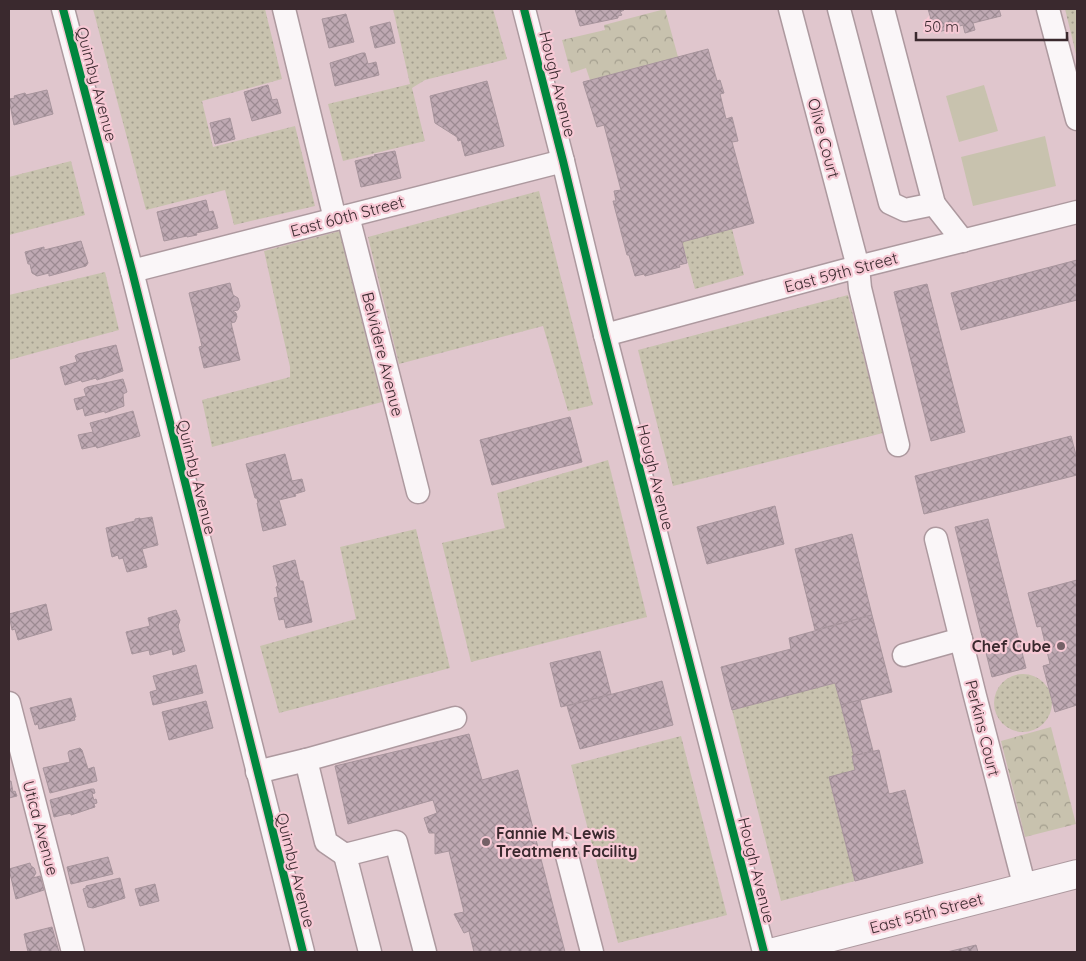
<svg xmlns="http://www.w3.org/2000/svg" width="1086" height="961" viewBox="0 0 1086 961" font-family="Quicksand,sans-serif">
	<defs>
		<pattern id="grass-dots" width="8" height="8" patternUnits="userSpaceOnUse" patternTransform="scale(1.25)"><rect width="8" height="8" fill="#c8c2ae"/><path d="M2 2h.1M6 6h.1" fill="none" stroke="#a39e8e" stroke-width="1.8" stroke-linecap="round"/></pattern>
		<pattern id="park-crowns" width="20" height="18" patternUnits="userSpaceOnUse" patternTransform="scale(1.25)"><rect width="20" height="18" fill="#c8c2ae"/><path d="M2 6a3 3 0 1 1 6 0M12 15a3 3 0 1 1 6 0" fill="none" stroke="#a39e8e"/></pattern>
		<pattern id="building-cross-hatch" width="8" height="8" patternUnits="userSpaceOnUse" patternTransform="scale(1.25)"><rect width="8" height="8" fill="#bfa9b3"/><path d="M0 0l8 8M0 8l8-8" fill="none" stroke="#9c8a92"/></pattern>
	</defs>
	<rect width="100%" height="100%" fill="#e0c6cd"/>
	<g fill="url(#grass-dots)">
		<polygon points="93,9 265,9 282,79 202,101 213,147 295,126 315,206 234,225 225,190 146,210"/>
		<polygon points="393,9 493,9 507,59 425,80 412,88 425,141 343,161 328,104 410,84"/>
		<polygon points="1065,9 1077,9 1077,58"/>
		<polygon points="71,161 85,215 9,235 9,177"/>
		<polygon points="539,191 593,405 568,411 543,326 399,364 368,237"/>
		<polygon points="732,229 744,275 695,289 682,242"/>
		<polygon points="340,231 382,402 212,447 202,400 290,377 290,367 264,251"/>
		<polygon points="105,272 119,330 9,360 9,295"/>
		<polygon points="848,295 883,433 673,486 638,350"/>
		<polygon points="608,460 647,617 471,662 442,543 505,528 497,493"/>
		<polygon points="416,529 450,668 279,713 260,646 356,619 340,547"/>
		<circle cx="1023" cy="703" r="29"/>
		<polygon points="835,683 854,756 852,757 855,770 829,778 855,881 781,901 732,710"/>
		<polygon points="681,736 727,915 618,943 571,765"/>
	</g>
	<g fill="url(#park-crowns)">
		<polygon points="665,9 678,57 590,80 586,68 571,73 562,40 605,30 604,25"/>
		<polygon points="1051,727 1076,824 1025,837 1001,741"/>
	</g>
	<g fill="#c8c2ae">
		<polygon points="984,85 998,131 959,142 946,96"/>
		<polygon points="1045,136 1056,186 973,206 961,157"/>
	</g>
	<g fill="url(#building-cross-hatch)" stroke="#a7949c">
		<polygon points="575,9 624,9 624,10 620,12 622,15 618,16 618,18 580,26"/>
		<polygon points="928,9 999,9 1001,16 973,23 975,30 965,33 963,25 935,33"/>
		<polygon points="346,14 354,42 329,48 322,19"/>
		<polygon points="390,22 395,43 375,48 370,27"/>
		<polygon points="708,49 717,81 720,80 724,93 720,94 726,119 732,117 738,141 732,142 754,223 682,242 687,263 679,265 680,267 645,276 644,274 635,276 629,255 627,255 613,201 616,201 614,191 621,190 604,125 597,127 583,82"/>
		<polygon points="362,53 365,53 368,64 376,62 379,75 335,86 330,63"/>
		<polygon points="487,81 504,146 465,156 461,140 458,141 457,137 435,123 430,96"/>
		<polygon points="268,85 272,100 277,99 281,113 252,121 244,92"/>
		<polygon points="47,90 53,114 14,125 9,99 15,98 14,96 25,93 26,95"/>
		<polygon points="230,118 235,139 215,144 210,123"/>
		<polygon points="395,151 401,178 361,187 355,161 375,156 374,155"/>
		<polygon points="206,200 209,212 213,211 218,228 196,233 197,235 187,237 187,236 164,241 157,212"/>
		<polygon points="81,241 88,263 86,266 49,276 49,273 37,276 32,273 30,264 28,264 25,252 44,247 44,250"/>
		<polygon points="1077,260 1077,300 961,330 951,293"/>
		<polygon points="230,283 233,295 238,298 240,306 238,310 233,311 236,313 237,317 235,322 231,323 240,360 204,368 199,347 202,346 189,293"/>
		<polygon points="927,284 965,432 931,441 894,292"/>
		<polygon points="116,345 123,371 97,380 96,378 82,382 81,380 65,385 60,367 77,362 75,356 78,354"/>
		<polygon points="123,379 127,392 123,394 124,406 105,413 105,411 85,416 83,408 77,410 74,399 86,396 84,389 87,387"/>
		<polygon points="133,411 140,436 97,448 96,446 82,449 78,435 93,432 90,423"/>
		<polygon points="570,417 582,462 492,485 480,440"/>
		<polygon points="1071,436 1077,459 1077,475 924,514 915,476"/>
		<polygon points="285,454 292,481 302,479 305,491 295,494 296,496 279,500 286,525 263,531 257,503 258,503 257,498 255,498 246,464"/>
		<polygon points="775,506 784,544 707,564 697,527"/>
		<polygon points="152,517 158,545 142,549 147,567 127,572 123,558 119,559 118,555 112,557 106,528 135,521 135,519 140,518 140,519"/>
		<polygon points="988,519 1026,668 992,677 955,527"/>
		<polygon points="852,534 872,615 815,630 795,549"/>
		<polygon points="295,560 300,581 303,581 312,622 286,628 284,619 279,620 274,598 278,597 276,587 278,586 273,566"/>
		<polygon points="1077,580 1077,705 1055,712 1043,666 1050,664 1041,626 1037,627 1028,593"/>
		<polygon points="46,604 52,630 18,640 15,629 12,630 9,614"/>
		<polygon points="176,610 180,620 178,626 185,651 173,655 172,649 150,655 149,650 132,654 126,632 150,626 148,618"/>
		<polygon points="872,615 892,692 841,705 835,683 732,710 721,667 791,649 789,638"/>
		<polygon points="600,651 611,694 561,707 550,663"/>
		<polygon points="196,665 203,693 153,705 150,692 157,690 153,676"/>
		<polygon points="662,681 673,725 580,749 567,706"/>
		<polygon points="71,698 76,717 74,717 75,720 39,729 38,724 35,725 30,708"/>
		<polygon points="860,700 873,751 854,756 841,705"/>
		<polygon points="206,701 213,728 169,740 162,712"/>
		<polygon points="469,734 482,780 518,770 565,952 474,952 469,931 464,933 454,914 464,912 449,851 435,854 435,833 429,833 424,818 437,813 433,800 348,824 335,766"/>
		<polygon points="80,748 82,750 88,769 94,767 97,781 50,793 43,768 70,762 68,753 69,751"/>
		<polygon points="879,750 889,794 905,790 923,863 855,881 829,777 855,770 852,756"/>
		<polygon points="9,781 11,781 13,792 15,791 17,796 9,798"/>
		<polygon points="91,789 94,789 95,793 92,794 94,800 96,799 97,803 94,804 95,807 71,815 71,813 54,817 50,800"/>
		<polygon points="108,857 113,874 71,884 67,867"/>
		<polygon points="30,863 31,866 34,868 36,873 33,878 40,876 44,890 16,899 9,869"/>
		<polygon points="120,878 125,898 93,908 88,907 83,889 86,888 86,886"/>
		<polygon points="155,884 159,901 140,906 135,889"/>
		<polygon points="52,927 59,952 28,952 24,934"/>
		<polygon points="976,945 978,952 947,952"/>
	</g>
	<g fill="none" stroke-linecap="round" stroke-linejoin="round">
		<g stroke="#ad999f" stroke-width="25">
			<g id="minor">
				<polyline points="63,9 132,271 303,952"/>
				<polyline points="284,9 335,219"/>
				<polyline points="524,9 563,161 605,335 764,952"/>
				<polyline points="790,9 858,267 860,288 898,445"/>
				<polyline points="839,9 890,203 905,210 934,204 883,9"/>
				<polyline points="1048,9 1077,119"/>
				<polyline points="934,204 963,241"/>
				<polyline points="348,216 418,492"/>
				<polyline points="132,271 563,161"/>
				<polyline points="605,335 842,271 1077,212"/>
				<polyline points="936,539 975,696 1025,888"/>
				<polyline points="904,655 961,639"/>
				<polyline points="9,703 73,952"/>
				<polyline points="257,772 306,760"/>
				<polyline points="564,844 592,952"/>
				<polyline points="345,855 326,842 306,760 455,718"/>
				<polyline points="370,952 345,855 396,842 425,952"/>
			</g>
		</g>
		<g stroke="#ad999f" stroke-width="30">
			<polyline id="major" points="774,952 1077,874"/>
		</g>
		<use href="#minor" stroke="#faf6f8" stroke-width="22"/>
		<use href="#major" stroke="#faf6f8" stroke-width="28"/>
		<g stroke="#f7c9d5" stroke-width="11">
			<g id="cycleway">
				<polyline points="63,9 132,271 303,952"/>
				<polyline points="524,9 563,161 605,335 764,952"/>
			</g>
		</g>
		<use href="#cycleway" stroke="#00873e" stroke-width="8"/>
	</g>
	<g fill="#746066" stroke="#f7c9d5" stroke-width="2">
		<circle cx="1061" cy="646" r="5"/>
		<circle cx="486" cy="842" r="5"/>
	</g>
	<g text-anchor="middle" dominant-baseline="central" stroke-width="4.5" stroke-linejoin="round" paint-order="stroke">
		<g font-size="16" fill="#3a292e" stroke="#f7c9d5">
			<text transform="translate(97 84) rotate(75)">Quimby Avenue</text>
			<text transform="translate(558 84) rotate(76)">Hough Avenue</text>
			<text transform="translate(824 138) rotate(75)">Olive Court</text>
			<text transform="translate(347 216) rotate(-15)">East 60th Street</text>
			<text transform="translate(841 272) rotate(-15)">East 59th Street</text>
			<text transform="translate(383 354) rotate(76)">Belvidere Avenue</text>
			<text transform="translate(197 477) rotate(76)">Quimby Avenue</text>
			<text transform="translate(656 477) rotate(76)">Hough Avenue</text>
			<text transform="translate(983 728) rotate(76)">Perkins Court</text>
			<text transform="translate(41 828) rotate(75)">Utica Avenue</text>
			<text transform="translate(296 870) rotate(76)">Quimby Avenue</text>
			<text transform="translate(757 870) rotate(76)">Hough Avenue</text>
			<text transform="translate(926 913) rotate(-15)">East 55th Street</text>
		</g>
		<g font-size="16" font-weight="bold" fill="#3a292e" stroke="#f7c9d5" text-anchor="end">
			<text x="1051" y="646">Chef Cube</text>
			<text x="496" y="833" text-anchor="start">Fannie M. Lewis<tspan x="496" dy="18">Treatment Facility</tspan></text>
		</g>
	</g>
	<rect width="1086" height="961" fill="none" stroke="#3a292e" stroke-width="20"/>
	<path d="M916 32v8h151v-8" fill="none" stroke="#3a292e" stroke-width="2.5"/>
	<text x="924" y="32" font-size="15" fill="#3a292e" stroke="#f7c9d5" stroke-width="4" paint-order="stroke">50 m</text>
</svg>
